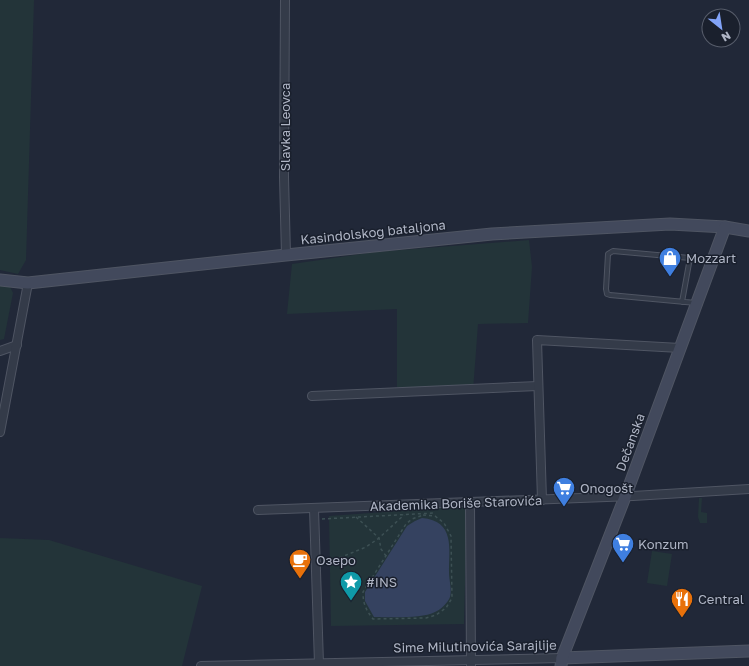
<svg xmlns="http://www.w3.org/2000/svg" width="749" height="666" viewBox="0 0 749 666" font-family="'Golos Text',sans-serif">
	<rect width="100%" height="100%" fill="#212838"/>
	<g fill="#233439">
		<polygon points="0,0 34,0 26,260 18,274 0,270"/>
		<polygon points="529,240 532,267 528,323 478,324 473,391 397,387 397,309 287,314 292,264 375,252"/>
		<polygon points="0,283 9,285 13,293 4,339 0,340"/>
		<polygon points="699,498 702,498 701,512 707,513 707,523 700,523 698,517"/>
		<polygon points="467,506 464,624 331,626 329,516"/>
		<polygon points="0,538 49,540 202,586 182,666 0,666"/>
		<polygon points="652,551 672,554 667,586 647,583"/>
	</g>
	<path fill="#354260" d="M422 518C455 521 449 548 449 572 449 580 452 590 450 597 448 603 440 610 435 612 422 619 390 617 374 617L365 601V592L407 526 415 521Z"/>
	<g fill="none" stroke-linecap="round" stroke-linejoin="round">
		<g stroke="#4f5563" stroke-width="6">
			<polyline id="lane" points="682,302 690,258 613,251 608,254 606,289 607,294 610,295 696,303"/>
		</g>
		<g stroke="#4f5563" stroke-width="10">
			<g id="street">
				<polyline points="285,0 284,177 286,255"/>
				<polyline points="0,351 17,345"/>
				<polyline points="312,396 538,386"/>
				<polyline points="0,432 28,283"/>
				<polyline points="542,500 537,340 680,348"/>
				<polyline points="470,503 471,666"/>
				<polyline points="314,509 319,664"/>
				<polyline points="258,510 633,496 749,489"/>
				<polyline points="201,666 562,658"/>
			</g>
		</g>
		<g stroke="#4f5563" stroke-width="13">
			<g id="secondary">
				<polyline points="0,280 28,283 286,255 492,234 670,224 725,227 749,231"/>
				<polyline points="562,658 749,651"/>
				<polyline points="561,666 562,658 625,497 725,227"/>
			</g>
		</g>
		<g stroke="#3d5054" stroke-width="1.5" stroke-dasharray="3 3" stroke-linecap="butt">
			<path d="M423 515 435 516 444 523 451 536 452 598 446 608 436 615 426 618 373 619C366 610 363 604 363 592L406 524 412 519Z"/>
			<polyline points="356,517 379,538 381,549 386,556"/>
			<polyline points="322,519 434,513"/>
			<polyline points="334,560 366,547 379,538 404,515"/>
		</g>
		<use href="#lane" stroke="#343b49" stroke-width="4"/>
		<use href="#street" stroke="#343b49" stroke-width="8"/>
		<use href="#secondary" stroke="#42495c" stroke-width="11"/>
	</g>
	<defs>
		<g id="shop-pin" transform="scale(1.15)"><path d="M0 17L-7.5 6A9.5 9.5 0 1 1 7.5 6Z" fill="#3f7fe0" stroke="#1a202d"/><path d="M-5-2.5h2.3a2.7 3.5 0 0 1 5.4 0H5L5.5 6h-11ZM-1.5-2.5h3a1.5 2.3 0 0 0-3 0Z" fill="#fff"/></g>
		<g id="supermarket-pin" transform="scale(1.15)"><path d="M0 17L-7.5 6A9.5 9.5 0 1 1 7.5 6Z" fill="#3f7fe0" stroke="#1a202d"/><path d="M-6-5.5h2.5l.6 2H6L4.5 2H-2.5L-4.4-4H-6ZM-1.5 3.2a1.3 1.3 0 1 0 .1 0ZM3 3.2a1.3 1.3 0 1 0 .1 0Z" fill="#fff"/></g>
		<g id="cafe-pin" transform="scale(1.15)"><path d="M0 17L-7.5 6A9.5 9.5 0 1 1 7.5 6Z" fill="#e8710a" stroke="#1a202d"/><path d="M-5.5-4.5H6V0H3Q3 3.5 0 3.5H-2.5Q-5.5 3.5-5.5 0ZM3-3.2v2h1.7v-2ZM-6 4.5H4V6H-6Z" fill="#fff"/></g>
		<g id="sight-pin" transform="scale(1.15)"><path d="M0 17L-7.5 6A9.5 9.5 0 1 1 7.5 6Z" fill="#0f9aa8" stroke="#1a202d"/><path d="M0-6L1.8-2.2L6-1.7L2.9 1.2L3.7 5.4L0 3.3L-3.7 5.4L-2.9 1.2L-6-1.7L-1.8-2.2Z" fill="#fff"/></g>
		<g id="restaurant-pin" transform="scale(1.15)"><path d="M0 17L-7.5 6A9.5 9.5 0 1 1 7.5 6Z" fill="#e8710a" stroke="#1a202d"/><path d="M-5-6h1v4h1v-4h1v4h1v-4h1v5L-1.5 .5V6h-2V.5L-5-1ZM5-6V6H3V1.5H1.5Q1.5-4 5-6Z" fill="#fff"/></g>
	</defs>
	<g fill-rule="evenodd">
		<use href="#shop-pin" x="670" y="258"/>
		<use href="#supermarket-pin" x="564" y="488"/>
		<use href="#supermarket-pin" x="623" y="544"/>
		<use href="#cafe-pin" x="300" y="560"/>
		<use href="#sight-pin" x="351" y="582"/>
		<use href="#restaurant-pin" x="682" y="599"/>
	</g>
	<g text-anchor="middle" dominant-baseline="central" stroke-width="3" stroke-linejoin="round" paint-order="stroke">
		<g font-size="13" fill="#afb5c5" stroke="#1a202d">
			<text transform="translate(285 127) rotate(-90)">Slavka Leovca</text>
			<text transform="translate(373 232) rotate(-6)">Kasindolskog bataljona</text>
			<text transform="translate(630 442) rotate(-70)">Dečanska</text>
			<text transform="translate(456 503) rotate(-2)">Akademika Boriše Starovića</text>
			<text transform="translate(475 646) rotate(-1)">Sime Milutinovića Sarajlije</text>
		</g>
		<g font-size="13" fill="#afb5c5" stroke="#1a202d" text-anchor="start">
			<text x="686" y="258">Mozzart</text>
			<text x="580" y="488">Onogošt</text>
			<text x="638" y="544">Konzum</text>
			<text x="316" y="560">Озеро</text>
			<text x="366" y="582">#INS</text>
			<text x="698" y="599">Central</text>
		</g>
	</g>
	<g transform="translate(721 28) rotate(150)"><circle r="19" fill="#1a202d" stroke="#565c6a"/>
	<path d="M0-3L7 15L0 10L-7 15Z" fill="#82a3f7"/>
	<text y="-6" font-size="11" font-weight="bold" text-anchor="middle" fill="#afb5c5">N</text>
	</g>
</svg>
